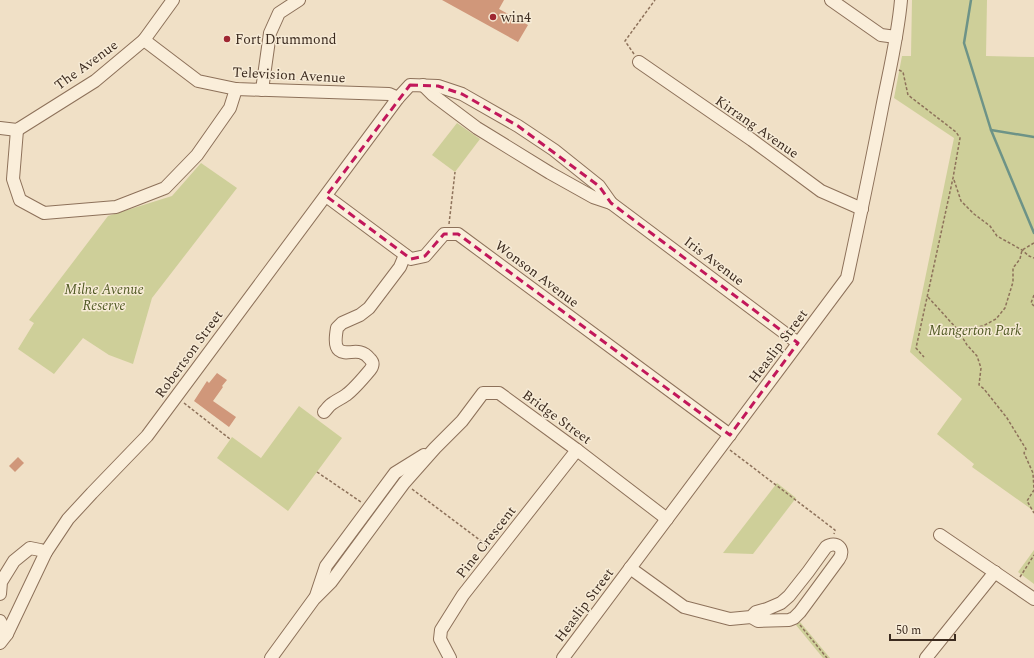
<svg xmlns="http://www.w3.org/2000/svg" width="1034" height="658" viewBox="0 0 1034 658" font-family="Spectral,serif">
	<rect width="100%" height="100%" fill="#f0e0c6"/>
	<g fill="#cecf99">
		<polygon points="912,0 987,0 986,56 1034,57 1034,511 972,467 974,464 937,434 962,399 910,352 954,138 894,98 902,56 911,56"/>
		<polygon points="457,123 480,139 455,172 432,155"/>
		<polygon points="201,163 237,188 152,298 133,364 109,355 83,338 54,374 18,349 34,323 29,320 108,216 172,196"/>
		<polygon points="299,406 342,438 288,511 217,458 232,437 261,458"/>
		<polygon points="777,483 796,498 753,554 723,553"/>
		<polygon points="1034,550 1034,584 1018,572"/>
		<polygon points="800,622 830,658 823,658 796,625"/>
	</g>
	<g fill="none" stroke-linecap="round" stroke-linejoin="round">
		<g stroke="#6d9387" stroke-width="2.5">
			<polyline points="971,0 964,43 991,130 1034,233"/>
			<polyline points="991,130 1034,137"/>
		</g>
	</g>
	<g fill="#d0977a">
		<polygon points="442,0 504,0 499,9 528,25 518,42"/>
		<polygon points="217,373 227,380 222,386 223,387 213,401 236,417 229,427 194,401 207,381 209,383"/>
		<polygon points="18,457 24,463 15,472 9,466"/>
	</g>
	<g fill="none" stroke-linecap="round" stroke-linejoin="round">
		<g stroke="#8d715a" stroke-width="14">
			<g id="minor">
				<polyline points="831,0 881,35 896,37"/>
				<polyline points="144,40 198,81 236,89 389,94 398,98"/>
				<polyline points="639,62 752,140 821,191 862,209"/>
				<polyline points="423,85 433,95 477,128 550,173 593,197 611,203"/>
				<polyline points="262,90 270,33 279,13 299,0"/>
				<polyline points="0,128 17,130 95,81 144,40 173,0"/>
				<polyline points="17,130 13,179 20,200 44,213 116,207 165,188 197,155 230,108 236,89"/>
				<polyline points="326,196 411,259 425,256 444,234 458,234 730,435"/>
				<path d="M324 412C327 409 329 405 333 403 337 400 342 398 346 395 353 390 365 376 370 370 373 366 374 363 370 359 359 345 347 357 339 350 334 346 336 334 337 328L342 323 360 315 369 308 400 267 405 255"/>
				<polyline points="940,535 1034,599"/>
				<path d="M630 568 684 607 730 619 751 617 756 612 767 609 781 603 789 596 808 572 826 547C836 540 846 549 839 559L800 612 794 618 789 620 758 621 751 617"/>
				<polyline points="0,594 1,582 14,561 30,548 40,550 46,552"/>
				<polyline points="316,596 326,566 395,473 424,455"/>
				<polyline points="0,621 7,634"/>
				<polyline points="0,643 7,634 46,552 68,519 92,493 147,436 398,98 410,85 438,86 462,94 518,126 554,150 599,186 611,203 798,343"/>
				<polyline points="271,658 314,599 331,582 404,483 435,448 462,421 483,393 499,393 577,450 667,519"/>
				<polyline points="450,658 440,639 441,630 463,595 577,450"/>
				<path d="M563 658 847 278C859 222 871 165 882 108 889 72 898 36 901 0"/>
				<polyline points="926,658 995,572"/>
			</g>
		</g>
		<g stroke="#8d715a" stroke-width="1.5" stroke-dasharray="3 2" stroke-linecap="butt">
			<polyline points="634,54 625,41 655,0"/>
			<polyline points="899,70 903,72 908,95 956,132 960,138 953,178 916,348 924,357"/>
			<polyline points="954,180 961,201 974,214 990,226 997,236 1022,250 1029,256 1034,258"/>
			<polyline points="449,224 455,172"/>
			<polyline points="1034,243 1022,250 1020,259 1013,268 1013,282 1005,308 996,319 983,326 958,330 967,345 977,356 981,368 979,385 984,389 1007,418 1026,449 1024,453 1033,473 1034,490 1027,501 1034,513"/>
			<polyline points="1034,295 1031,303 1034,306"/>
			<polyline points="928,297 958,330"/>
			<polyline points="184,403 230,439"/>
			<polyline points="730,450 835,530 834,534"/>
			<polyline points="317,472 361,502"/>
			<polyline points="412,489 489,547"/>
			<polyline points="1020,577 1034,555"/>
			<polyline points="800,625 827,658"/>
		</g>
		<use href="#minor" stroke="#faeeda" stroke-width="12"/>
	</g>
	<path fill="none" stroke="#c2185b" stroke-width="3" stroke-dasharray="8 5" stroke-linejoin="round" d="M410 85 438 86 462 94 518 126 599 186 611 203 798 343 730 435 458 234H444L425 256 411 259 326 196Z"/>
	<g fill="#9f2732" stroke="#f7ebd6" stroke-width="1.5">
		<circle cx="493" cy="17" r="4"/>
		<circle cx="227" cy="39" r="4"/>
	</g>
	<g text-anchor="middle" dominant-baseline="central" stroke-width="3" stroke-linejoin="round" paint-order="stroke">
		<g font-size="14" fill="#3c2b1f" stroke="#f7ebd6" text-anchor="start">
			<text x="501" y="17">win4</text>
			<text x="235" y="39">Fort Drummond</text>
		</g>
		<g font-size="14" fill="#3c2b1f" stroke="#f7ebd6">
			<text transform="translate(86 65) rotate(-36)">The Avenue</text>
			<text transform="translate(289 75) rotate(3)">Television Avenue</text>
			<text transform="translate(757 127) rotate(35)">Kirrang Avenue</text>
			<text transform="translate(714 261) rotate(37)">Iris Avenue</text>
			<text transform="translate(537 274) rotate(37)">Wonson Avenue</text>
			<text transform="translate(778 346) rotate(-53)">Heaslip Street</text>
			<text transform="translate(189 354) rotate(-54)">Robertson Street</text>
			<text transform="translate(557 417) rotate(36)">Bridge Street</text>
			<text transform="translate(486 542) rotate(-52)">Pine Crescent</text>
			<text transform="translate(584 605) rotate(-53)">Heaslip Street</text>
		</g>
		<g font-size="14" font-style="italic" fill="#515a25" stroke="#f7ebd6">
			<text x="104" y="289">Milne Avenue<tspan x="104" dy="16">Reserve</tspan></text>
			<text x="975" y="330">Mangerton Park</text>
		</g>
	</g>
	<path d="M890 634v6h65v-6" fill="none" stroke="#3c2b1f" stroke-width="2"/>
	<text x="896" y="634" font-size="12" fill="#3c2b1f" stroke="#f7ebd6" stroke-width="3" paint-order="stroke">50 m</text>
</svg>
